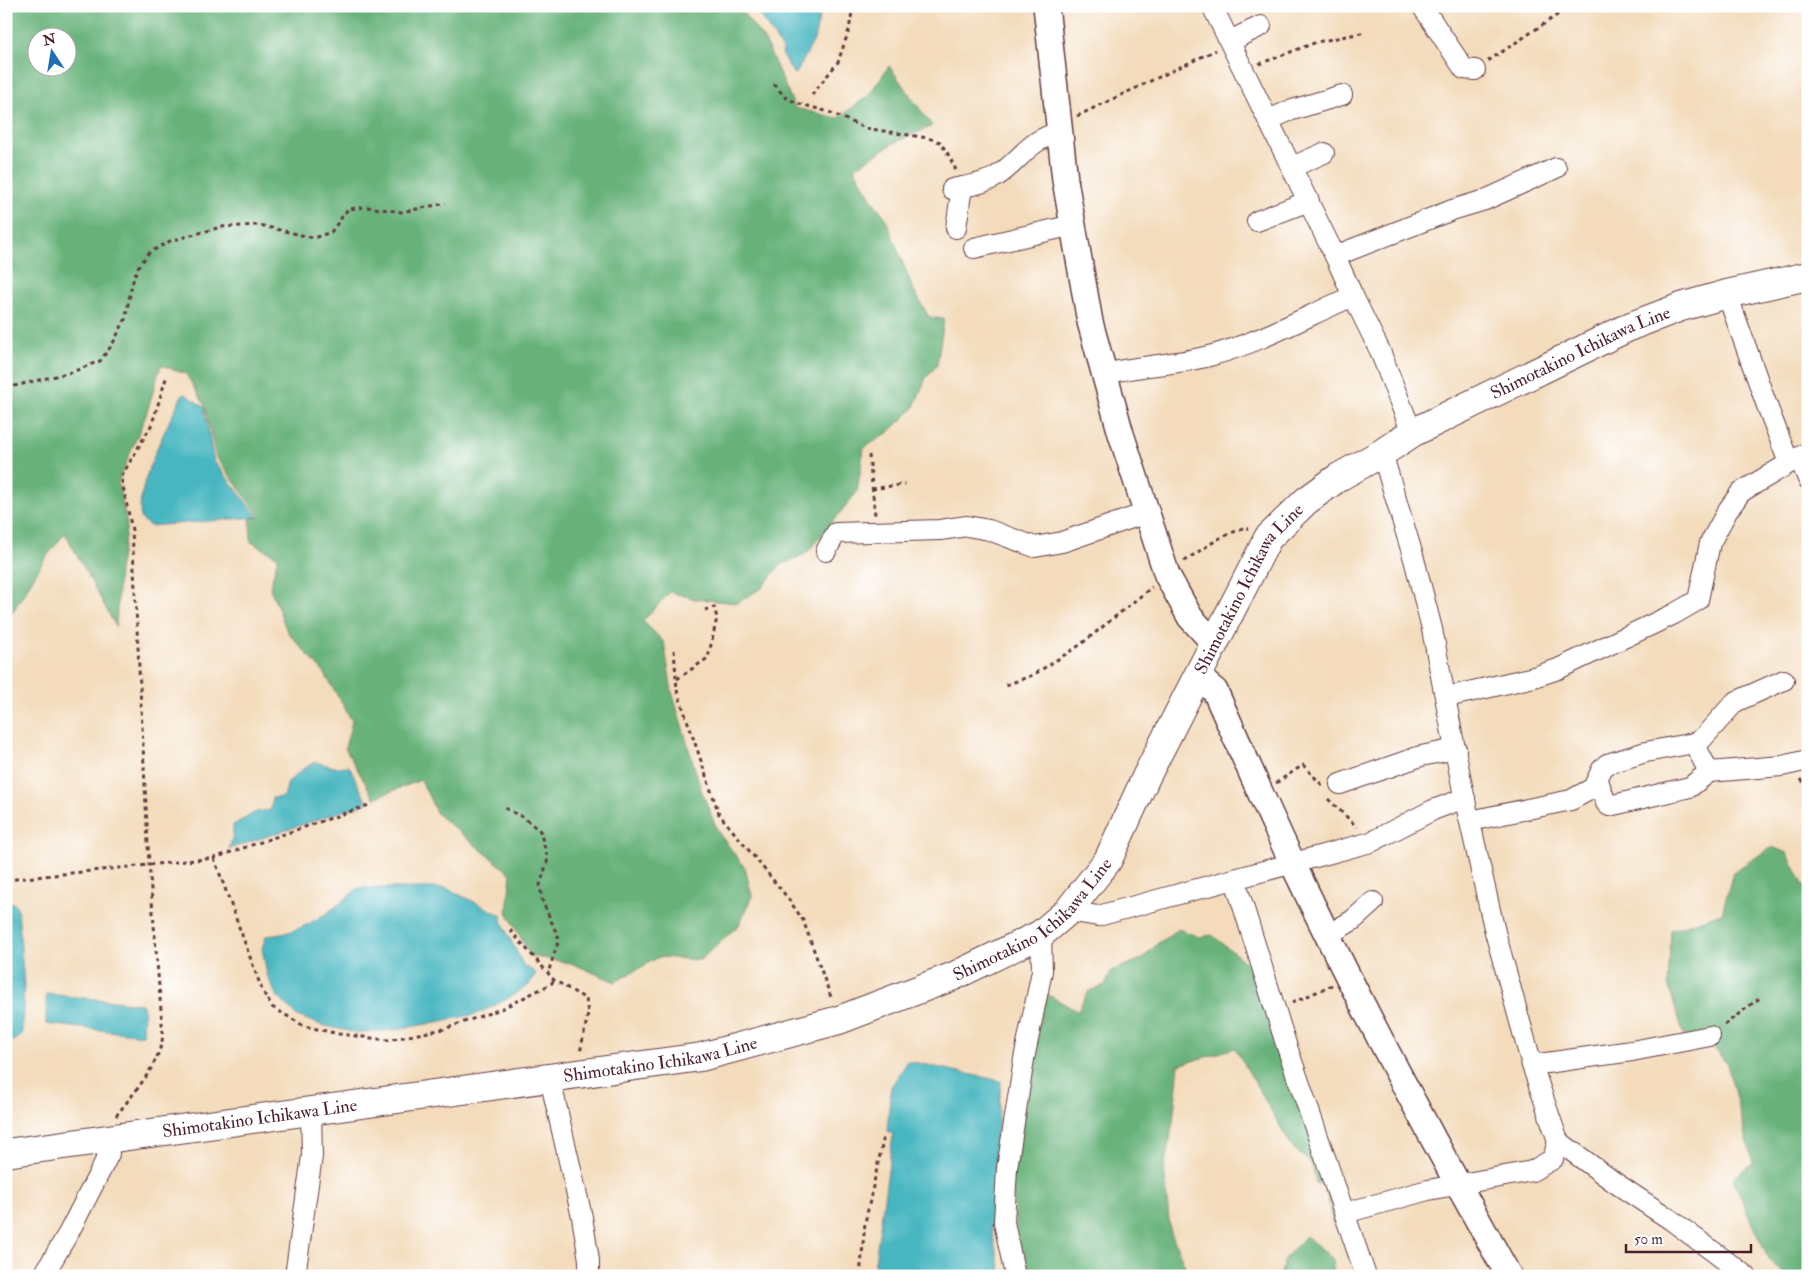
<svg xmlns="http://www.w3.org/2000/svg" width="1814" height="1282" viewBox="0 0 1814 1282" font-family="'IM FELL Double Pica',serif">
	<rect width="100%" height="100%" fill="#fff"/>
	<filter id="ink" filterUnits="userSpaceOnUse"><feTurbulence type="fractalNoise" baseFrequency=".02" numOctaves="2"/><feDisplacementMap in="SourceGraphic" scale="10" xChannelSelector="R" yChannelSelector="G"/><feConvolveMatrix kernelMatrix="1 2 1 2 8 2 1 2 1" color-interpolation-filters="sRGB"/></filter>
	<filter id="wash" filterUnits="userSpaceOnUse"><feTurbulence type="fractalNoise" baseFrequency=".0096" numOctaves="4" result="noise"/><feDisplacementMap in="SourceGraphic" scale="20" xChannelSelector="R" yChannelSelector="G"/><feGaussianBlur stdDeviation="1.12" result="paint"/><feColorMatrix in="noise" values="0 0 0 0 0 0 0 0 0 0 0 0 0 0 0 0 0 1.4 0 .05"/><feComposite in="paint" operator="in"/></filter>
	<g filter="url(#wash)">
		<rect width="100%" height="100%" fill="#f3dbbb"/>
		<g fill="#68b27a" stroke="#596852" fill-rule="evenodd">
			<path d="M6 6H738L765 41 795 108 838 118 868 96 889 66 932 126 894 143 854 168 872 200 885 217 913 289 929 317 944 319 937 365 926 378 913 409 889 432 864 448 857 492 807 553 779 566 762 588 737 603 695 599 670 592 643 621 664 642 672 692 701 789 718 832 745 868 752 896 739 925 700 960 659 957 615 982 571 963 530 956 507 912 511 874 437 814 421 780 374 798 345 748 352 721 325 674 287 631 270 588 278 557 251 542 250 519 260 517 216 457 205 406 186 374 161 365 146 415 118 482 127 525 119 571 116 627 65 533 44 560 6 623ZM38 38H68V68H38Z"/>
			<polygon points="1772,847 1787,853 1808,894 1808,1276 1786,1276 1769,1260 1751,1222 1733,1178 1753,1163 1727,1064 1706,1038 1684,1036 1668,984 1671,930 1722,913 1733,872"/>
			<polygon points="1179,929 1199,937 1212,935 1248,964 1272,1013 1342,1217 1333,1225 1325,1185 1316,1183 1312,1164 1292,1147 1235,1048 1179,1065 1173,1122 1164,1169 1170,1230 1189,1276 1023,1276 1014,1211 1012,1179 1045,993 1077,1011 1089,991 1105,985 1111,971 1142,959 1157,944"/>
			<polygon points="1306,1236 1334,1260 1331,1276 1280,1276 1285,1258"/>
		</g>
		<g fill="#47b6c0" stroke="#486a76">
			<polygon points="753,6 822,6 814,40 796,74 793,73 783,57 782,48"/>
			<path d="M185 394 204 407 214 461 258 517 150 526 141 519C134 488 168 425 182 395Z"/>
			<polygon points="315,762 334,767 349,766 367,803 229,849 233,835 233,825 256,812 271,810 272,798 284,797 288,782 303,769"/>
			<path d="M358 888H446L501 915C505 933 516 948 523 965L536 973 529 985 507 999 477 1014 396 1030 357 1033 321 1025 297 1016 276 995 267 975 262 948 266 936C272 935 279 935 285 933 312 926 338 906 358 888Z"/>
			<path d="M7 901 15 904 18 909 24 985 22 1032C19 1039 14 1041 6 1042Z"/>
			<polygon points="46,994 142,1004 144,1009 143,1035 46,1024"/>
			<polygon points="908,1061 1001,1081 991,1228 1002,1276 873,1276 893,1135 887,1131 891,1087"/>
		</g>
	</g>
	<g filter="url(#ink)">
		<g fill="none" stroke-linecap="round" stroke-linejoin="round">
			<g stroke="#633b41" stroke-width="22">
				<g id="minor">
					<polyline points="1212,6 1335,256 1353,296 1380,351 1412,433"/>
					<polyline points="1422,6 1464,69 1475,70"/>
					<polyline points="1231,43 1240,36 1261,26"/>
					<polyline points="1268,120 1289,111 1342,95"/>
					<polyline points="1292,167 1324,153"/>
					<path d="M952 189C967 186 984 184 997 176 1021 160 1028 140 1060 132"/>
					<polyline points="1257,221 1309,201"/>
					<polyline points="956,228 962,187"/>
					<polyline points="974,248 1073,225"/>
					<polyline points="1335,256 1452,210 1485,200 1556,168"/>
					<polyline points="1727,294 1766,403 1789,463"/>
					<path d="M1104 374C1139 365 1175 365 1209 356 1259 343 1305 317 1353 296"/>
					<polyline points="1382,453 1414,559 1432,629 1464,796 1495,932 1532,1065 1558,1141 1614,1182 1671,1220 1746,1276"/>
					<polyline points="1799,457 1808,479"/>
					<polyline points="826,551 836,533 940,530 967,526 989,530 1035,547 1062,542 1146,513"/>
					<polyline points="1447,697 1534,677 1558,669 1674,614 1698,600 1710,543 1728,510 1741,492 1808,452"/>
					<polyline points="1694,743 1709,772 1782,766 1808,760"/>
					<polyline points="1596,782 1599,783 1606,803 1609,806 1690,787 1709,772"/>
					<polyline points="1340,784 1421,756 1456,749"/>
					<polyline points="1470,821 1571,800 1593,788 1602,769 1607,764 1646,752 1694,743 1702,739 1735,702 1784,680"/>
					<polyline points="1235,880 1286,1044 1366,1276"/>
					<polyline points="1068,911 1098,916 1371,842 1433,810 1465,798"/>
					<polyline points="1328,935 1353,920 1373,902"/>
					<polyline points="1532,1065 1632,1051 1710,1036"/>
					<polyline points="550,1079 582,1217 589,1260 589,1276"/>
					<polyline points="1345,1213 1428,1190 1532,1171 1553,1159 1558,1141"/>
					<polyline points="43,1276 69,1232 109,1154 107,1138"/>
					<polyline points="295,1276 312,1156 311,1110"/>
					<polyline points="1015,1276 1004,1222 1007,1168 1024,1059 1042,971 1041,934"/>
				</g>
			</g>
			<g stroke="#633b41" stroke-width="28">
				<g id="tertiary">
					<polyline points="1046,6 1065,180 1090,322 1121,434 1167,575 1190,617 1214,643"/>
					<path d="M1198 677 1215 691C1241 749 1266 807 1293 864 1359 1004 1433 1141 1509 1276"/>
				</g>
			</g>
			<g stroke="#633b41" stroke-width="30">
				<g id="secondary">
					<path id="s1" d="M6 1153 701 1057 839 1020 954 976 1041 934 1068 911 1108 860 1146 777 1268 538 1306 501 1339 477 1382 453 1412 433 1631 326 1681 307 1727 294 1808 276"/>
				</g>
			</g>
			<g stroke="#633b41" stroke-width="3" stroke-dasharray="4 4" stroke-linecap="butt">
				<polyline points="1488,61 1571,6"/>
				<polyline points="1259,64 1317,42 1366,32"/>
				<polyline points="774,84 785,97 797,103 829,112 865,128 928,138 940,142 948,154 956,170"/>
				<polyline points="812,95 838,62 849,30 853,6"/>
				<polyline points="1077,116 1216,50"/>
				<polyline points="6,388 72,372 100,361 112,345 125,320 132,284 138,267 149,253 170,241 221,227 259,225 314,238 331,232 348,209 367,207 402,212 446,203"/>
				<polyline points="869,455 875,515"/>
				<polyline points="872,489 905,484"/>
				<polyline points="1184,561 1218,539 1245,527 1248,529"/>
				<polyline points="674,650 677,690 719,814 787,897 803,920 832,1000"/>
				<polyline points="677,679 708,658 717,618 714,607 705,610"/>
				<polyline points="1006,685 1033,675 1080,645 1152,587"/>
				<polyline points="1801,779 1808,789"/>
				<polyline points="1276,783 1303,765 1323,786"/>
				<polyline points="1328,799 1357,827"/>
				<polyline points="505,808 524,818 540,831 548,859 540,885 542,900 559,939 548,973"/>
				<polyline points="214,858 262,990 272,1007 304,1026 339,1034 388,1040 444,1029 501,1009 551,984 554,980"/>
				<polyline points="6,880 214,858 372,804"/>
				<polyline points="510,930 554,980 586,999 588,1014 580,1053"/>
				<polyline points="1292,1003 1332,985"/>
				<polyline points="1724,1025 1761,997"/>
				<path d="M116 1116C135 1091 159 1066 163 1035L149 864 132 530 121 477 152 424 167 375"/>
				<polyline points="860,1276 865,1223 883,1141 882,1135"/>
			</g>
			<use href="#minor" stroke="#fff" stroke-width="20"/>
			<use href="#tertiary" stroke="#fff" stroke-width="25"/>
			<use href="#secondary" stroke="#fff" stroke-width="28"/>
		</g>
	</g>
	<g text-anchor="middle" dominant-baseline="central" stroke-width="4" stroke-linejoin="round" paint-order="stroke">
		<g font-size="18" fill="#4a1f2b" stroke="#fff">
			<text stroke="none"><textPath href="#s1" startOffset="1890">Shimotakino Ichikawa Line</textPath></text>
			<text stroke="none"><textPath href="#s1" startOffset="1471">Shimotakino Ichikawa Line</textPath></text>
			<text stroke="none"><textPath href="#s1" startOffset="1066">Shimotakino Ichikawa Line</textPath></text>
			<text stroke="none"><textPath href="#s1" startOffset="661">Shimotakino Ichikawa Line</textPath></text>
			<text stroke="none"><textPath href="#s1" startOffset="256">Shimotakino Ichikawa Line</textPath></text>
		</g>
	</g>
	<rect width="1814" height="1282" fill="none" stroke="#fff" stroke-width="25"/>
	<g transform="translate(52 52) rotate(348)"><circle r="24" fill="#ffffff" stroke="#b7a5aa"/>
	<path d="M0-4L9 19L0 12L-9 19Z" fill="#1f6fb2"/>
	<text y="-8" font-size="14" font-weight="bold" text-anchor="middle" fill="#4a1f2b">N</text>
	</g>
	<path d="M1626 1244v8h125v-8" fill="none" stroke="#4a1f2b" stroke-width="2.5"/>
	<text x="1634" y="1244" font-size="15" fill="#4a1f2b" stroke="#ffffff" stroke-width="4" paint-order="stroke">50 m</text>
</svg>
